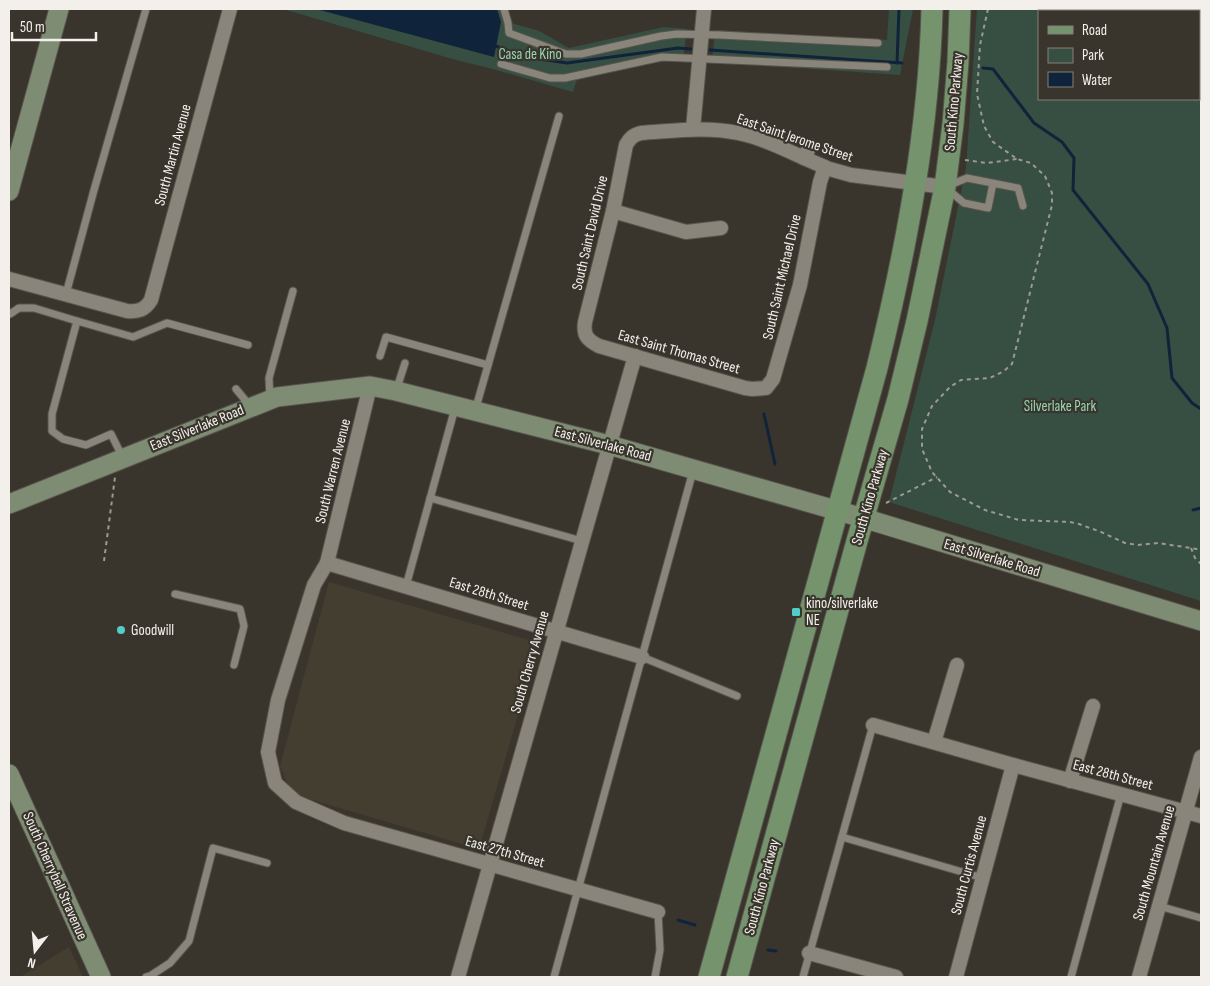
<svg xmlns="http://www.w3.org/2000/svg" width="1210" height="986" viewBox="0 0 1210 986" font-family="'Sofia Sans Condensed',sans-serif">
	<rect width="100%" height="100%" fill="#39352d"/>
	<g fill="#443e30">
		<polygon points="329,582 539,643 479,849 292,794 280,766"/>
		<polygon points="69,947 83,977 20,977"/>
	</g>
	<g fill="#374f42" fill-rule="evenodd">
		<polygon points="283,9 500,9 504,20 511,23 539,31 569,48 664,27 687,29 683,60 659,59 577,79 573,92 493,69 456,60"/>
		<polygon points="889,9 913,9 900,75 712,62 715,30 887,40"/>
		<path d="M977 9H1201V601L889 502 935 320 966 168ZM1039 11H1199V99H1039Z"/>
	</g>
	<polygon fill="#0f243a" points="316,9 497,9 501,22 494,57"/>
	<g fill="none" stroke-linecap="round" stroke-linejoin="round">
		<g stroke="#0f243a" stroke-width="3">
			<polyline points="493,45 526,57 567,63 678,48 691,49"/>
			<polyline points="710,50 902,63"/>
			<polyline points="897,63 899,9"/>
			<polyline points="983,68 993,69 1034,123 1062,142 1074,158 1073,190 1148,284 1167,328 1172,378 1192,403 1201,409"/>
			<polyline points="764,414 775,464"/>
			<polyline points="1193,510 1201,508"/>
			<polyline points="678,920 695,925"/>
			<polyline points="768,950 776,951"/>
		</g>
		<g stroke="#57544d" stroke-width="9">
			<g id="lane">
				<polyline points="504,9 508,23 509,33 566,54 581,54 661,36 677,34 720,35 878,43"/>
				<polyline points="501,64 550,78 565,78 662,57 887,67"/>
				<polyline points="993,183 988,208 964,203 945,187 967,178 1018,188 1023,206"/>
				<polyline points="66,294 94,190 146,9"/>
				<polyline points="10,314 19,308 34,308 77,321 52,414 52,431 63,439 86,445 111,434 123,458"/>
				<polyline points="77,321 133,337 167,323 248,345"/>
				<polyline points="380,356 386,337 488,365"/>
				<polyline points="236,389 251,407"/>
				<polyline points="396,391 405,363"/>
				<polyline points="270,399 269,378 293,291"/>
				<polyline points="475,411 559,116"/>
				<polyline points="430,498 582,541"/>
				<polyline points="406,586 455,408"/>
				<polyline points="175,594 240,609 244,626 234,665"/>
				<polyline points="642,657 737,696"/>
				<polyline points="842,837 983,878"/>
				<polyline points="1159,906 1201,918"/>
				<polyline points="146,977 150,976 170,963 189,941 213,848 267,863"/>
				<polyline points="554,977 693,471"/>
				<polyline points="655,977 660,950 658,912"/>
				<polyline points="803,977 873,725"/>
				<polyline points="1071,977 1121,794"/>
			</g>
		</g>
		<g stroke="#57544d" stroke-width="16">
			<g id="street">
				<polyline points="693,129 704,9"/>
				<polyline points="804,158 810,146"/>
				<path d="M825 167 820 182 800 285 773 379 766 388 752 389 745 388 599 346C587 340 583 335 585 322L613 211 626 145C630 138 633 135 641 133 673 131 706 126 738 133 768 139 797 156 825 167L826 168 851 175 945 187"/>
				<polyline points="613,211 686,232 721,228"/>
				<path d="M9 279 127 311C138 312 145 310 151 300L230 9"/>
				<polyline points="370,386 327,563 314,585 278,700 268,752 275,783 296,802 344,823 658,912"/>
				<polyline points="327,563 642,657"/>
				<polyline points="873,725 1013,765"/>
				<polyline points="934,742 957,665"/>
				<polyline points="1070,781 1093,706"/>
				<polyline points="809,953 896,977"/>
				<polyline points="458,977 635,356"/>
				<polyline points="956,977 1013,765 1201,816"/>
				<polyline points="1139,977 1201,757"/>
			</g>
		</g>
		<g stroke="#57544d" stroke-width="21">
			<g id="secondary">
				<polyline points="9,191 59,9"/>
				<polyline points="9,504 277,397 370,386 396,391 609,445 863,518 1201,621"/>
				<polyline points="9,774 101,977"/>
			</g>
		</g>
		<g stroke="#57544d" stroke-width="23">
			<g id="primary">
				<path d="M709 977 877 368C906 250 929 130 932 9"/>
				<polyline points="737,977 857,541 898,399 917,321 945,187 953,124 958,62 960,9"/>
			</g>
		</g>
		<g stroke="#9d9993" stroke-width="2" stroke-dasharray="4 4" stroke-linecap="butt">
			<polyline points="988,9 980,45 977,94 984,126 993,142 1017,159 1031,163 1045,176 1052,193 1052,205 1012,364 1004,371 990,378 961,380 950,387 932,406 922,429 922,449 932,472 950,492 985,510 1019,520 1070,522 1079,524 1101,532 1125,543 1138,545 1158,543 1197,549 1201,548"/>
			<polyline points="965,160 987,163 1017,159"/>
			<polyline points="886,503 937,477"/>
			<polyline points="1191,548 1195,558 1201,564"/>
			<polyline points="104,561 115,477"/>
		</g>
		<use href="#lane" stroke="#89857b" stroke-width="7"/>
		<use href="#street" stroke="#89857b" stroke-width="14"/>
		<use href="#secondary" stroke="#7f8c74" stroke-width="19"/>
		<use href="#primary" stroke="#75936c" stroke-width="21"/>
	</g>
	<g fill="#53cdc9" stroke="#39352d" stroke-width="2">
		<rect x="791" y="607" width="10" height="10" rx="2.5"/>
		<circle cx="121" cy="630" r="5"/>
	</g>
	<g text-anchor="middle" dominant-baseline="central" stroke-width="4.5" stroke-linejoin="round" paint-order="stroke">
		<g font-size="15" fill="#96d5b4" stroke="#39352d">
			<text x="530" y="54">Casa de Kino</text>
			<text x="1060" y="406">Silverlake Park</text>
		</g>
		<g font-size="15" fill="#f3f0eb" stroke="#39352d">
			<text transform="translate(954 102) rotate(-85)">South Kino Parkway</text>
			<text transform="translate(795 138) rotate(19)">East Saint Jerome Street</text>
			<text transform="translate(173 155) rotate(-75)">South Martin Avenue</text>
			<text transform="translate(590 233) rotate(-77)">South Saint David Drive</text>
			<text transform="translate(782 277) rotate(-77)">South Saint Michael Drive</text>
			<text transform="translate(679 352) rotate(16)">East Saint Thomas Street</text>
			<text transform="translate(197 428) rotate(-22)">East Silverlake Road</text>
			<text transform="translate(603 444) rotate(15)">East Silverlake Road</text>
			<text transform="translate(333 471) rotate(-76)">South Warren Avenue</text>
			<text transform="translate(870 497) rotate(-74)">South Kino Parkway</text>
			<text transform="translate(992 558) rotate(17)">East Silverlake Road</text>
			<text transform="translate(489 594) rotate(17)">East 28th Street</text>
			<text transform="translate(530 662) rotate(-74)">South Cherry Avenue</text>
			<text transform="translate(1113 775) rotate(15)">East 28th Street</text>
			<text transform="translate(505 852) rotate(16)">East 27th Street</text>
			<text transform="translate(1154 863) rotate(-74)">South Mountain Avenue</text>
			<text transform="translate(969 865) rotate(-75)">South Curtis Avenue</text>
			<text transform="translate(55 876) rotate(66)">South Cherrybell Stravenue</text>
			<text transform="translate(762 887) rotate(-75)">South Kino Parkway</text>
		</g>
		<g font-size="15" fill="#f3f0eb" stroke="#39352d" text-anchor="start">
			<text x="806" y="603">kino/silverlake<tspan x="806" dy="17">NE</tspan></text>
			<text x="131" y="630">Goodwill</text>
		</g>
	</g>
	<rect width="1210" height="986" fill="none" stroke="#f3f0eb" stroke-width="20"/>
	<rect x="1038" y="10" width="162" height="90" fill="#39352d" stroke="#838079"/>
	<rect x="1048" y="26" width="25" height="8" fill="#75936c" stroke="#838079"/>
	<text x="1082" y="35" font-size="15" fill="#f3f0eb">Road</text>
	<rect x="1048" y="48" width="25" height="15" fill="#374f42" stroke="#838079"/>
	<text x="1082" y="60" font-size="15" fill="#f3f0eb">Park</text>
	<rect x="1048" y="72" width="25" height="15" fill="#0f243a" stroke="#838079"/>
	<text x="1082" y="85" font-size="15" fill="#f3f0eb">Water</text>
	<g transform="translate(35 951) rotate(196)" stroke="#39352d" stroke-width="4" paint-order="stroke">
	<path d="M0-4L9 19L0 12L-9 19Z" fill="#f3f0eb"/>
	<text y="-8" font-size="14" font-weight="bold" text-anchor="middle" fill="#f3f0eb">N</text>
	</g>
	<path d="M12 32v8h84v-8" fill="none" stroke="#f3f0eb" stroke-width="2.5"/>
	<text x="20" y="32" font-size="15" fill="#f3f0eb" stroke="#39352d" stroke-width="4" paint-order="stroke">50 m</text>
</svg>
